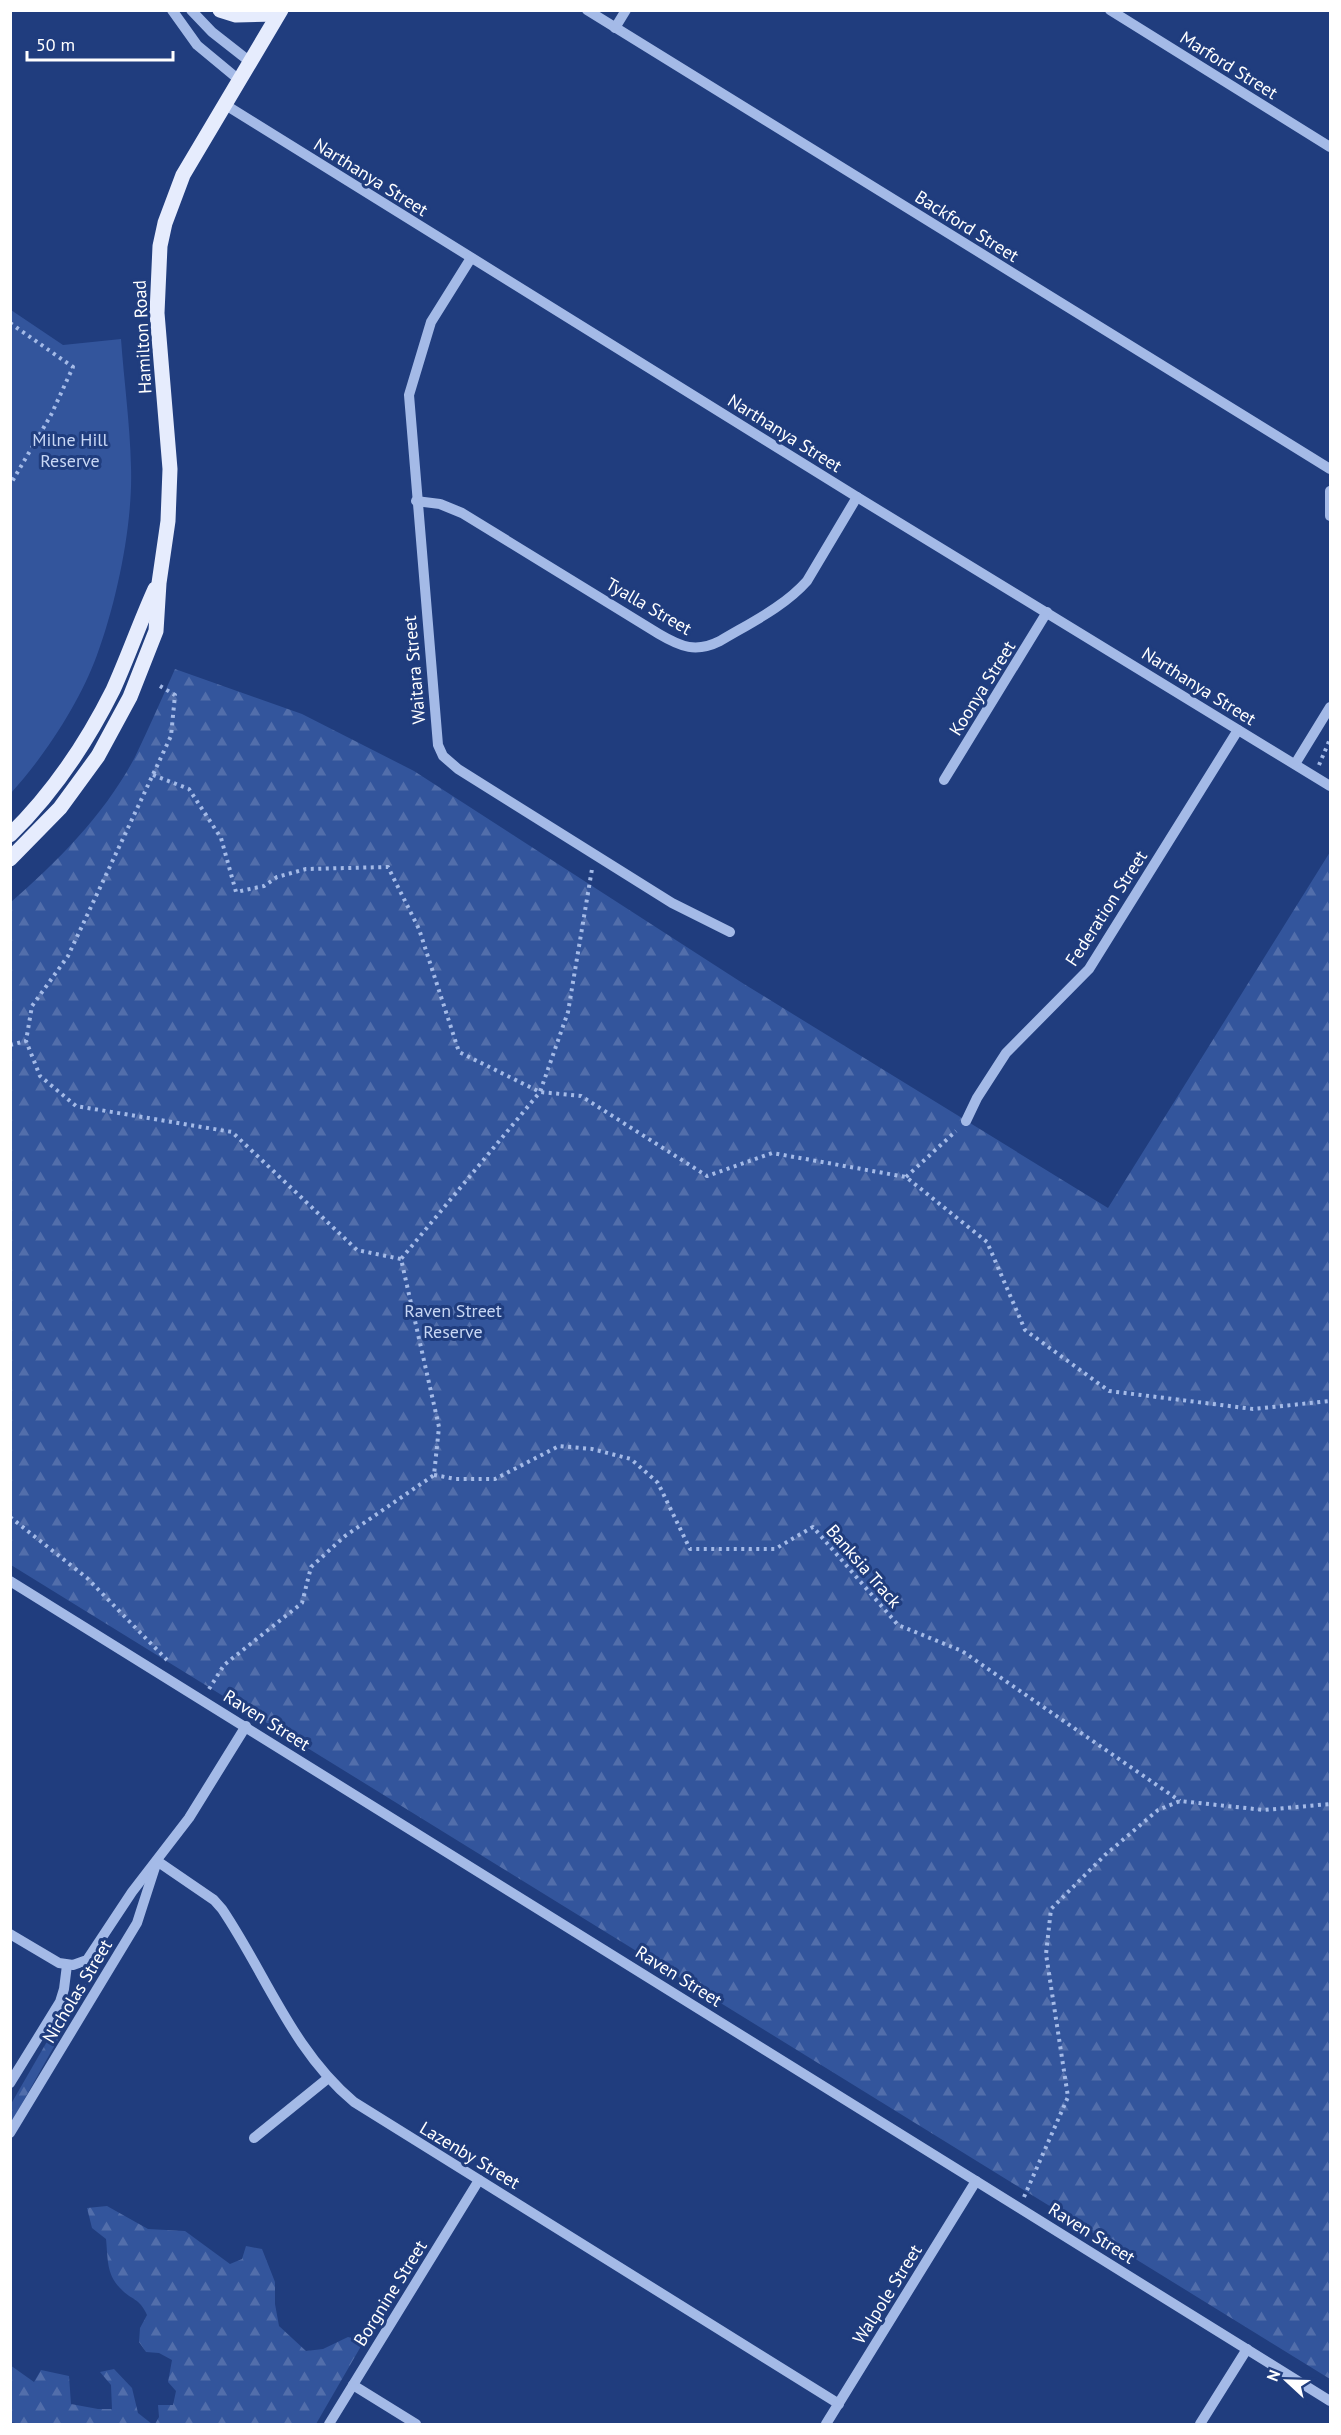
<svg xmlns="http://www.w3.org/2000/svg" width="1341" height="2435" viewBox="0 0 1341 2435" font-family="'PT Sans',sans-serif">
	<defs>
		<pattern id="forest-firs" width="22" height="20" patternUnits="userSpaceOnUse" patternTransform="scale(1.5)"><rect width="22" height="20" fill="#33559c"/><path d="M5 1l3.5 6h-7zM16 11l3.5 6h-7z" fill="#526eab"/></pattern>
	</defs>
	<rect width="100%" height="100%" fill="#203d7e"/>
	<g fill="url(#forest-firs)">
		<path d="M175 669 302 714 414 771 744 984 1108 1208 1330 852V2379L11 1565 10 903C58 861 105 814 135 757 149 728 162 698 175 669Z"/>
		<polygon points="86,1984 87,1988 11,2123 11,2104 79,1986"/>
		<path d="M107 2206 148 2229 185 2231 230 2264 242 2259 246 2246 262 2249 275 2282V2304L279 2326 306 2351 323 2349 348 2337 364 2341 316 2424H155L159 2417 158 2405H173L176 2391 168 2382 172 2360 159 2353 146 2352 139 2342 140 2328 147 2315C139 2297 132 2301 120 2288 106 2274 108 2257 106 2239L92 2228 87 2208Z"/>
		<polygon points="10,2365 34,2382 41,2370 69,2376 71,2404 98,2409 112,2409 111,2385 100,2372 114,2369 132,2388 138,2413 152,2424 20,2424 11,2422"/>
	</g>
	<path fill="#33559c" d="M11 310 63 345 121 339C124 381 130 424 131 467 133 524 117 601 97 655 80 702 44 757 11 793Z"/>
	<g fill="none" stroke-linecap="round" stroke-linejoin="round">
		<g stroke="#a4bae7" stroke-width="4" stroke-dasharray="3 4.5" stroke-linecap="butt">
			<polyline points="10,323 73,367 51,415 10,485"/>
			<polyline points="10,576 10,603"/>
			<polyline points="160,686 175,695 171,736 68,956 32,1006 26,1041 40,1076 76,1106 232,1132 357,1250 401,1259"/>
			<polyline points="1319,765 1330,739"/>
			<polyline points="153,775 189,789 221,838 236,892 264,886 277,877 306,869 388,867 419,929 459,1052 540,1092 581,1096 707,1176 772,1153 906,1177 987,1242 1025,1330 1109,1391 1253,1409 1330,1401"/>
			<polyline points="10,1045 26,1041"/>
			<polyline points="906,1177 956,1131"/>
			<polyline points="434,1475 456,1479 495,1479 559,1446 592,1449 631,1459 658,1483 690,1549 775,1549 813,1527 898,1625 962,1651 1180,1801"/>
			<polyline points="10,1517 87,1578 167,1660"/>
			<polyline points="209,1689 224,1665 302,1603 311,1567 345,1536 434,1475 439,1427 401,1259 540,1092 568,1012 592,869"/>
			<polyline points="1024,2197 1068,2097 1046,1954 1051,1909 1105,1855 1158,1810 1180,1801 1264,1810 1330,1804"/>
		</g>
		<g stroke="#a4bae7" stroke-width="10">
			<polyline points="172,10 197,45 238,79"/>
			<polyline points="191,10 212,32 249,61"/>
			<polyline points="587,10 1330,469"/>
			<polyline points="1110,10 1330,147"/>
			<polyline points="615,28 626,10"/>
			<polyline points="224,104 857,497 1330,786"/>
			<polyline points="471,258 431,322 409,395 438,745 443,756 458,769 672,903 730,932"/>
			<polyline points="1330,491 1330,516"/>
			<path d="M416 501 440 504 462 513 659 634C681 647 696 653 720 641 750 623 784 607 807 581L857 497"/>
			<polyline points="1295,764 1330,707"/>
			<polyline points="944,780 1047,612"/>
			<polyline points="966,1121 977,1098 1006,1053 1089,969 1238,730"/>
			<polyline points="10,1581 1330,2401"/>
			<polyline points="10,1934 59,1963 73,1965 87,1960 132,1892 189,1818 246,1726"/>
			<polyline points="10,2083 60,2002 64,1989 67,1965"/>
			<path d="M10 2133 137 1923 157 1861 214 1900 222 1909C266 1974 292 2050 354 2102L839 2404"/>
			<polyline points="254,2138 327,2079"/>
			<polyline points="353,2385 416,2424"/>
			<polyline points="329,2424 479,2180"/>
			<polyline points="826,2424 976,2181"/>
			<polyline points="1200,2424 1247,2349"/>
		</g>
		<g stroke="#e6ecfd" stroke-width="15">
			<polyline points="220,10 236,15 278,14"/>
			<path d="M10 835C53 793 86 744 113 690 128 657 140 622 155 589"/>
			<polyline points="10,859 60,808 98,756 130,697 156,631 159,583 168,521 170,469 157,313 160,246 165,223 183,175 281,10"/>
		</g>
	</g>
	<g text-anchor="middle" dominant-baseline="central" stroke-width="6" stroke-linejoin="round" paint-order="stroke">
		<g font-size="18" fill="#fff" stroke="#203d7e">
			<text transform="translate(1229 65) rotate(32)">Marford Street</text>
			<text transform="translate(371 177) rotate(32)">Narthanya Street</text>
			<text transform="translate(967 226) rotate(32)">Backford Street</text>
			<text transform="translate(142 337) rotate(-93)">Hamilton Road</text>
			<text transform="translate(785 433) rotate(32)">Narthanya Street</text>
			<text transform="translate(649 606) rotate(30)">Tyalla Street</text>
			<text transform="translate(414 670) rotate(-95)">Waitara Street</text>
			<text transform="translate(1199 686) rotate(32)">Narthanya Street</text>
			<text transform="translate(982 688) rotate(-58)">Koonya Street</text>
			<text transform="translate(1106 908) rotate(-57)">Federation Street</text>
			<text transform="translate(864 1566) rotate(49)">Banksia Track</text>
			<text transform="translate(267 1720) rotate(32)">Raven Street</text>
			<text transform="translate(679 1976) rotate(32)">Raven Street</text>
			<text transform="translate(77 1991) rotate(-59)">Nicholas Street</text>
			<text transform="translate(470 2155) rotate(31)">Lazenby Street</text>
			<text transform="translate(1092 2233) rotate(32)">Raven Street</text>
			<text transform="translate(390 2293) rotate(-58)">Borgnine Street</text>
			<text transform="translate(887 2294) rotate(-58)">Walpole Street</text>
		</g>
		<g font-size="18" fill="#c8d7f5" stroke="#203d7e">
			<text x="70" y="439">Milne Hill<tspan x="70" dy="21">Reserve</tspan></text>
			<text x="453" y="1310">Raven Street<tspan x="453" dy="21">Reserve</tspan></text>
		</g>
	</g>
	<rect width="1341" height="2435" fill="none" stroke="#ffffff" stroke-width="24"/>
	<g transform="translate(1287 2381) rotate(292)" stroke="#203d7e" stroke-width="4.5" paint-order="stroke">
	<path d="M0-4.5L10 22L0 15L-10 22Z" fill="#ffffff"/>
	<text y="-9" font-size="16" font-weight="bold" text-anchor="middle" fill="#ffffff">N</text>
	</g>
	<path d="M27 51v9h146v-9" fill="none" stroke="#ffffff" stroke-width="3"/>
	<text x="36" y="51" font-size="18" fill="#ffffff" stroke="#203d7e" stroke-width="4.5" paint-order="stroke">50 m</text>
</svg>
